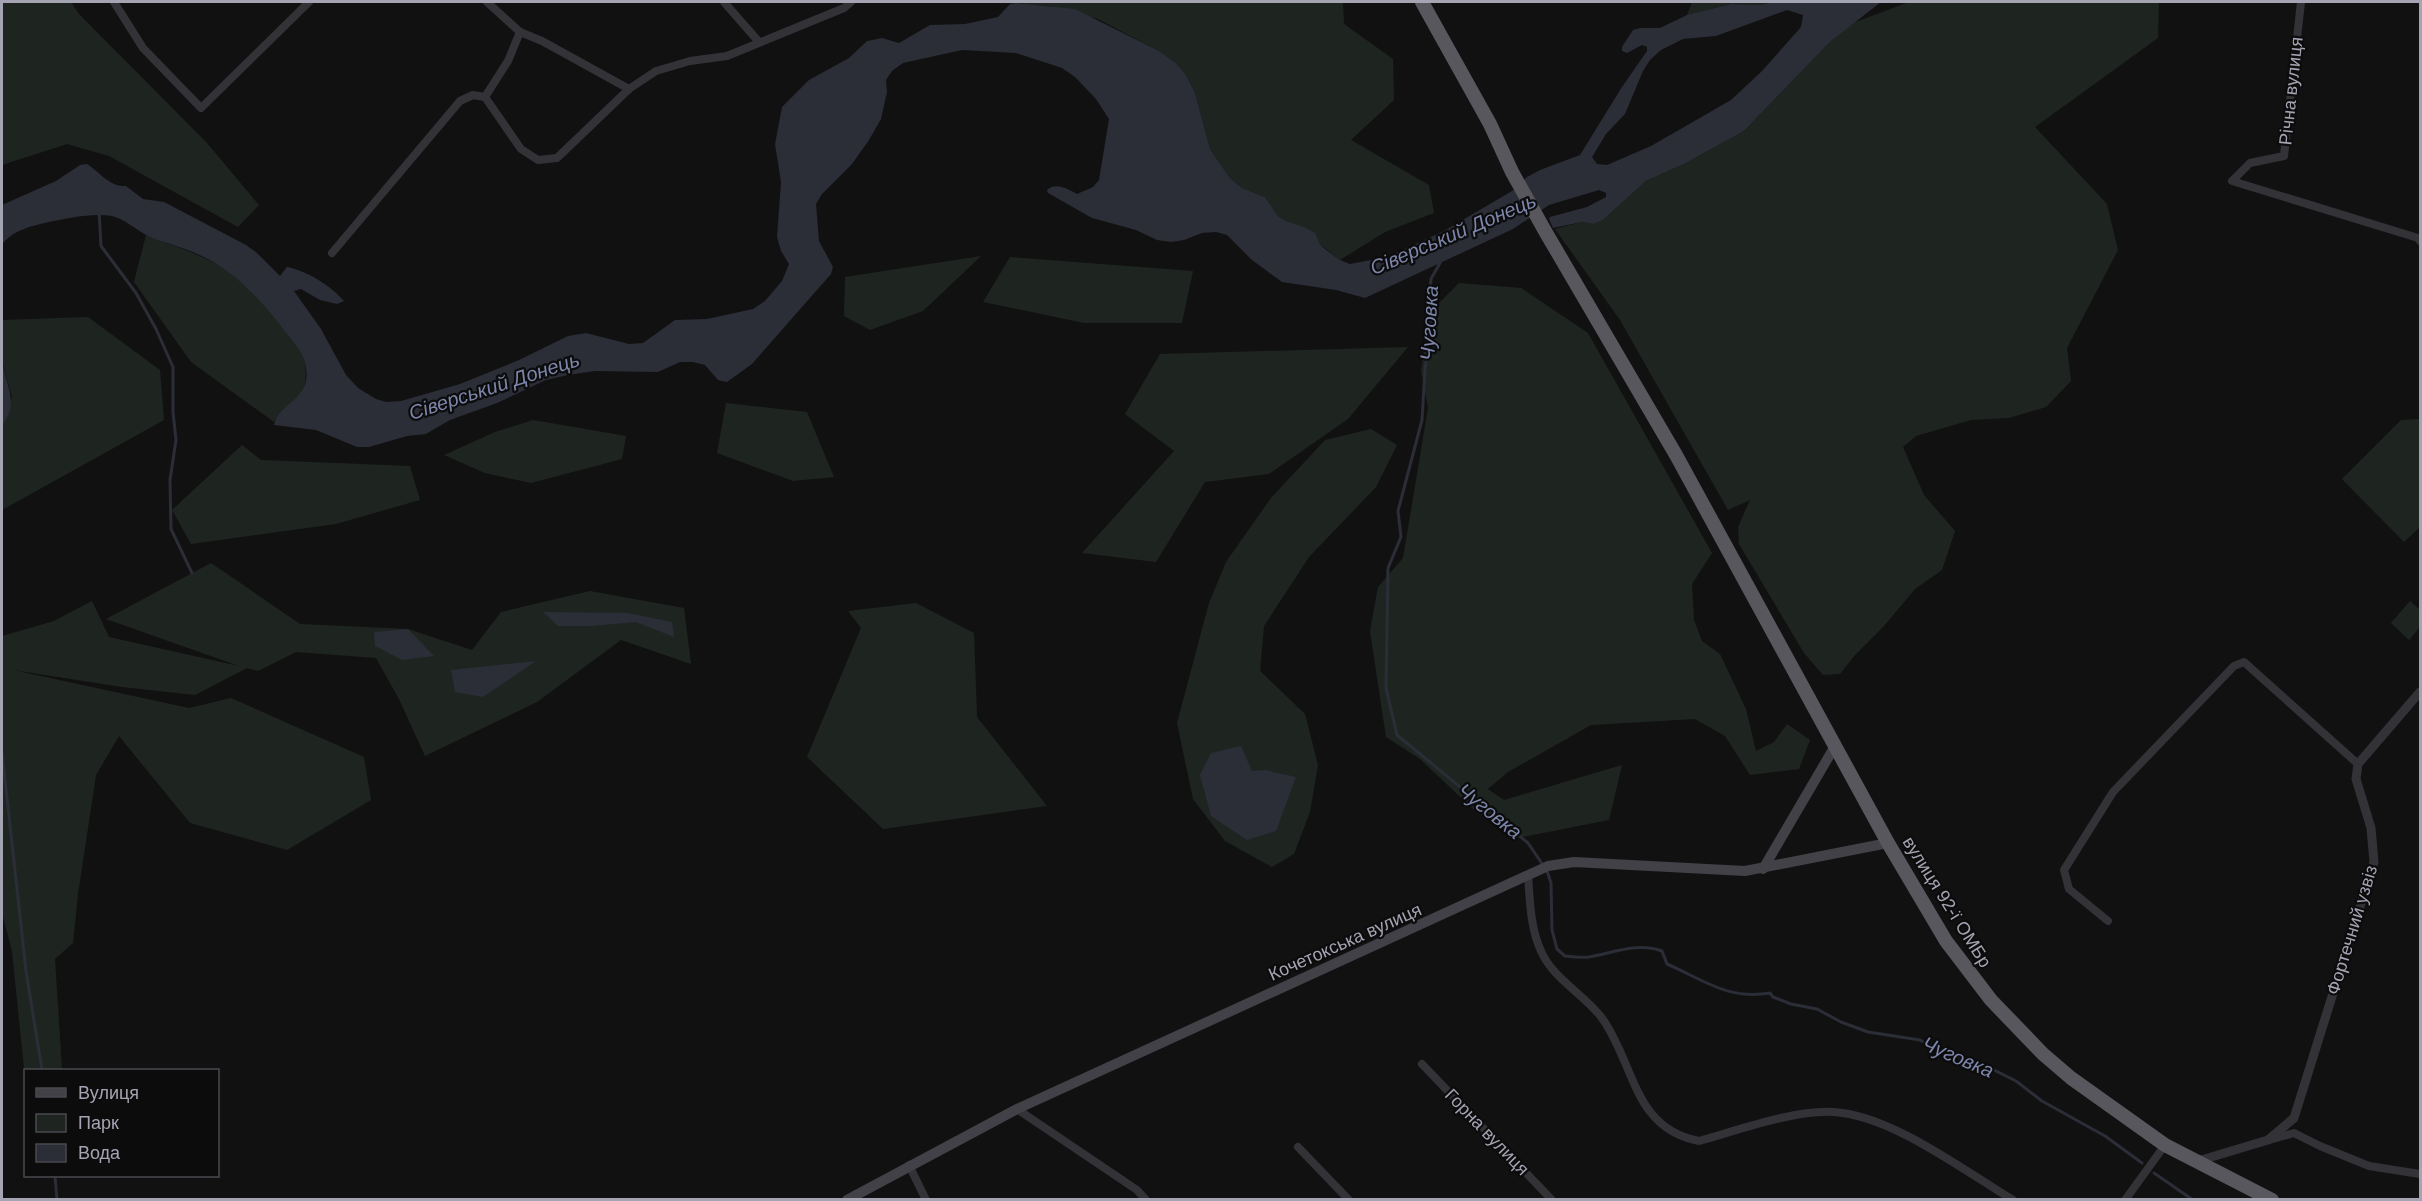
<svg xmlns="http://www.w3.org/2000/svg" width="2422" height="1201" viewBox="0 0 2422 1201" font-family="Helvetica,sans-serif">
	<rect width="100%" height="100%" fill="#121112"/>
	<g fill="#1e2521">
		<polygon points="2,2 71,2 79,14 207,143 259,205 238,227 109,156 67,144 2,165"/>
		<polygon points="1026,2 1343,2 1344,24 1393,59 1394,100 1351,140 1429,185 1434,213 1385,232 1340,260 1320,244 1317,238 1286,221 1278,216 1265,197 1242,188 1230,178 1210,149 1195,93 1186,75 1176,63 1159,51 1098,19 1049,6 1022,4"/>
		<polygon points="1692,2 1772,2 1761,5 1731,4 1687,15"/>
		<polygon points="1909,2 2159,2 2158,38 2035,127 2107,204 2118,250 2067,348 2071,381 2046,407 2009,418 1971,420 1916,436 1903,447 1924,495 1955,531 1942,570 1915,589 1884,626 1855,655 1840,674 1823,675 1804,653 1739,544 1738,527 1750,500 1728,510 1620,320 1555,229 1582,222 1594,224 1603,220 1646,181 1686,163 1744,131 1831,41 1853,23"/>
		<path d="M146 235C175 247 204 255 231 272 248 283 298 341 304 360 306 366 306 377 305 383 301 401 282 408 274 422L191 362 134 282Z"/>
		<polygon points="981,256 923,311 870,330 844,316 845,277"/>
		<polygon points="1010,257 1193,271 1182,323 1084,323 983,302"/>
		<polygon points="1459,283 1521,288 1588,333 1712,553 1692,584 1694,620 1702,641 1720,654 1746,709 1756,751 1774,742 1787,724 1810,740 1799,769 1750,775 1725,736 1695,719 1591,725 1508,772 1488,789 1504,800 1622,765 1609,820 1517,838 1474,810 1420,759 1386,737 1370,631 1378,587 1403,558 1428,408 1421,371 1429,313"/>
		<polygon points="88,317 160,370 164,420 2,510 2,425 12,397 2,361 2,320"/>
		<polygon points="1408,347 1348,419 1269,474 1205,482 1156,562 1082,553 1174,451 1125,414 1160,354"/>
		<polygon points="726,403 807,412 834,477 793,481 717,453"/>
		<polygon points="2420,419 2420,527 2404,542 2342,479 2401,420"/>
		<polygon points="533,420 626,436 622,459 531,483 485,473 444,455 495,432"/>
		<polygon points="1371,429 1397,445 1376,487 1309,557 1264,626 1260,671 1305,714 1318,765 1310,812 1294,854 1272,867 1225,841 1193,799 1177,723 1209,603 1226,562 1271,498 1325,440"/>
		<polygon points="242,445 261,460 410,466 420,500 336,524 191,544 172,510"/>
		<polygon points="211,563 300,624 408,629 472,650 501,612 590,591 684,608 691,664 621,640 537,702 425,756 399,699 376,658 296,652 258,671 247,668 195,695 122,687 13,670 189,708 231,698 364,757 371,800 287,850 190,823 119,736 96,775 78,894 73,943 55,959 62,1070 26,1070 25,1078 12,951 2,913 2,636 54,621 92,601 109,637 239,666 106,619"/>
		<polygon points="2410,601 2420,610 2420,627 2409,640 2391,623"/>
		<polygon points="916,603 974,633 977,717 1047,806 883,829 807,757 861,628 848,611"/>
	</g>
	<g fill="#2b2d37" fill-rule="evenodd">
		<path d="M1772 2H1881L1831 41 1744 131 1686 163 1646 181 1603 220 1594 224 1582 222 1553 228 1549 219 1550 217 1587 207 1606 197V193L1599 190 1549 205 1513 229 1365 298 1336 290 1282 282 1252 260 1227 235 1216 232 1202 233 1184 240 1171 242 1157 240 1136 230 1092 218 1048 193 1047 190C1056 182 1067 189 1077 194L1093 187 1099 180 1109 119 1096 99 1075 77 1062 68 1016 53 962 50 903 63 892 71 886 80 887 92 881 119 869 140 852 164 822 194 816 204 819 241 833 267 831 274 752 364 727 382 718 380 705 365 693 362H680L658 372 595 371 568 375 546 380 497 403 450 420 426 434 407 436 369 447H357L316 430 274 425C278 402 317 399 304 360 299 346 286 334 278 322 254 293 231 268 195 253 180 246 163 243 148 236 136 230 125 219 112 216 91 213 71 218 49 222 32 226 12 230 2 245V205L56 181 80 165 87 164C100 172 109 187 126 186L143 199 164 202 246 245 257 253 280 276 287 267C307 271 330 285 344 301L337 304 320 300 301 289 294 291 321 329 346 375 358 388 376 399 386 402 401 401 460 384 519 360 568 336 586 333 629 344 643 343 675 320 707 319 753 309 765 301 782 281 789 264 781 251 777 237 781 182 775 144 782 107 809 80 849 58 867 41 882 38 899 43 930 25 965 24 998 17 1010 4 1016 3 1075 9 1159 51 1176 63 1186 75 1195 93 1210 149 1230 178 1242 188 1265 197 1278 216 1286 221 1304 227 1315 233 1320 244 1325 249 1340 260 1350 264 1387 257 1444 231 1512 191 1527 177 1540 170 1580 155 1622 87 1647 51V47L1642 45 1627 53 1622 51V47L1633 30 1640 28H1660L1687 15 1731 4 1761 5ZM1787 10 1803 15 1801 27 1762 71 1731 100 1651 146 1607 165 1597 164 1592 157 1606 134 1625 114 1643 71 1650 60 1661 50 1683 39 1716 36Z"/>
		<path d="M2 361C6 384 20 405 2 425Z"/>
		<polygon points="543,612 628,613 672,622 674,637 636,622 592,626 558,626"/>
		<polygon points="408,629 434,656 402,660 375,646 374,632"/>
		<polygon points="536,661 483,697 455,692 451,670"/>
		<polygon points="1241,746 1252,771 1265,770 1296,777 1276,831 1247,840 1211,816 1200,775 1211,753"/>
	</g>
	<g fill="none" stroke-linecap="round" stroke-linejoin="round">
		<g stroke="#2b2d37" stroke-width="3">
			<polyline points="99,211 101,246 136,293 156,329 173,367 173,412 176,440 170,480 171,529 192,573"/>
			<path d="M1440 263 1431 279 1429 299 1431 321 1425 370 1422 420 1398 511 1401 537 1388 568 1386 688 1397 735 1528 843 1547 871 1551 883 1552 930 1557 949 1565 956C1573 957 1581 958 1589 957 1614 953 1637 942 1662 951L1667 964C1704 980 1727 1000 1770 993L1773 997 1791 1004 1817 1009 1841 1022 1868 1032 1920 1040 1932 1047 1994 1070 2016 1081 2042 1101 2105 1136 2142 1163"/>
			<polyline points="2,752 26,971 42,1070"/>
			<polyline points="2154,1173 2193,1200"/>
			<polyline points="55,1176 57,1200"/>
		</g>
		<g stroke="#333237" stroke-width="8">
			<polyline points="114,2 143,48 201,108 309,2"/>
			<polyline points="487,2 520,32 542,41 629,89"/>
			<polyline points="724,2 759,42"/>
			<polyline points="2301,2 2284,156 2250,163 2232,181 2418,238 2420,241"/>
			<polyline points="485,97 508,61 520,32"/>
			<polyline points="332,253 460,101 473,95 485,97 521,149 538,160 557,158 629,89 656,71 690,61 727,56 844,8 851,2"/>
			<path d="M1528 875C1530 900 1530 927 1541 951 1553 979 1584 994 1602 1018 1635 1064 1633 1129 1699 1141 1739 1130 1793 1110 1833 1112 1891 1115 1963 1170 2013 1200"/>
			<polyline points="2108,921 2069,889 2064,870 2113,792 2234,666 2244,662 2358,764"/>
			<polyline points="1422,1064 1552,1200"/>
			<polyline points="1017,1109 1137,1190 1146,1200"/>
			<polyline points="2269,1140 2294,1133 2320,1146 2369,1166 2420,1174"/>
			<polyline points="1298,1147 1349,1200"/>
			<polyline points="909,1165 926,1200"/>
			<polyline points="2125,1200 2165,1145"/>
		</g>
		<polyline stroke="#333237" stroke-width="9" points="2198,1161 2268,1140 2294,1118 2374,862 2371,828 2356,779 2358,764 2420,692"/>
		<g stroke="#414147" stroke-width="10">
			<polyline points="1763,869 1835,746"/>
			<polyline points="847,1200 1017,1109 1548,866 1574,862 1745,871 1888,843"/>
		</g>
		<polyline stroke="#58575e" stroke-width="14" points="1422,2 1490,124 1512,172 1545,231 1676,455 1888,843 1946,941 1991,1000 2043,1054 2071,1078 2165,1145 2272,1200"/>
	</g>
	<g text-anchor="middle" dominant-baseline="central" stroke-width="4.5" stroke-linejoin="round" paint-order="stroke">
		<g font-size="18" fill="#a4a4b2" stroke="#0d0c0d">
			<text transform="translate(2291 91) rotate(-84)">Річна вулиця</text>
			<text transform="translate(1947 902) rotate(58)">вулиця 92-ї ОМБр</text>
			<text transform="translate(2352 930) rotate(-73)">Фортечний узвіз</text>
			<text transform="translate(1345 942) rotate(-24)">Кочетокська вулиця</text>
			<text transform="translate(1487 1132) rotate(46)">Горна вулиця</text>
		</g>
		<g font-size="20" font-style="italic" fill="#7d86aa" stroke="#0d0c0d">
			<text transform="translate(1453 234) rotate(-23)">Сіверський Донець</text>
			<text transform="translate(1429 323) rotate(-87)">Чуговка</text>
			<text transform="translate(494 386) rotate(-18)">Сіверський Донець</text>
			<text transform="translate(1490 811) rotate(39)">Чуговка</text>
			<text transform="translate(1958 1057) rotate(23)">Чуговка</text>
		</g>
	</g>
	<rect width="2422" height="1201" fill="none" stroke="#a4a4b2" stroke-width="6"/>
	<rect x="24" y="1069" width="195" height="108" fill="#0d0c0d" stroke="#49494f" stroke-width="1.5"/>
	<rect x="36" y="1088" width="30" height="9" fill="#414147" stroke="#49494f" stroke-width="1.5"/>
	<text x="78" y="1099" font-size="18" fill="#a4a4b2">Вулиця</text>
	<rect x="36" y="1114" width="30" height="18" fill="#1e2521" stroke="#49494f" stroke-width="1.5"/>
	<text x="78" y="1129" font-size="18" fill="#a4a4b2">Парк</text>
	<rect x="36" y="1144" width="30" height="18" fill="#2b2d37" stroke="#49494f" stroke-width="1.5"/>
	<text x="78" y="1159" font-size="18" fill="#a4a4b2">Вода</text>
</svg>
